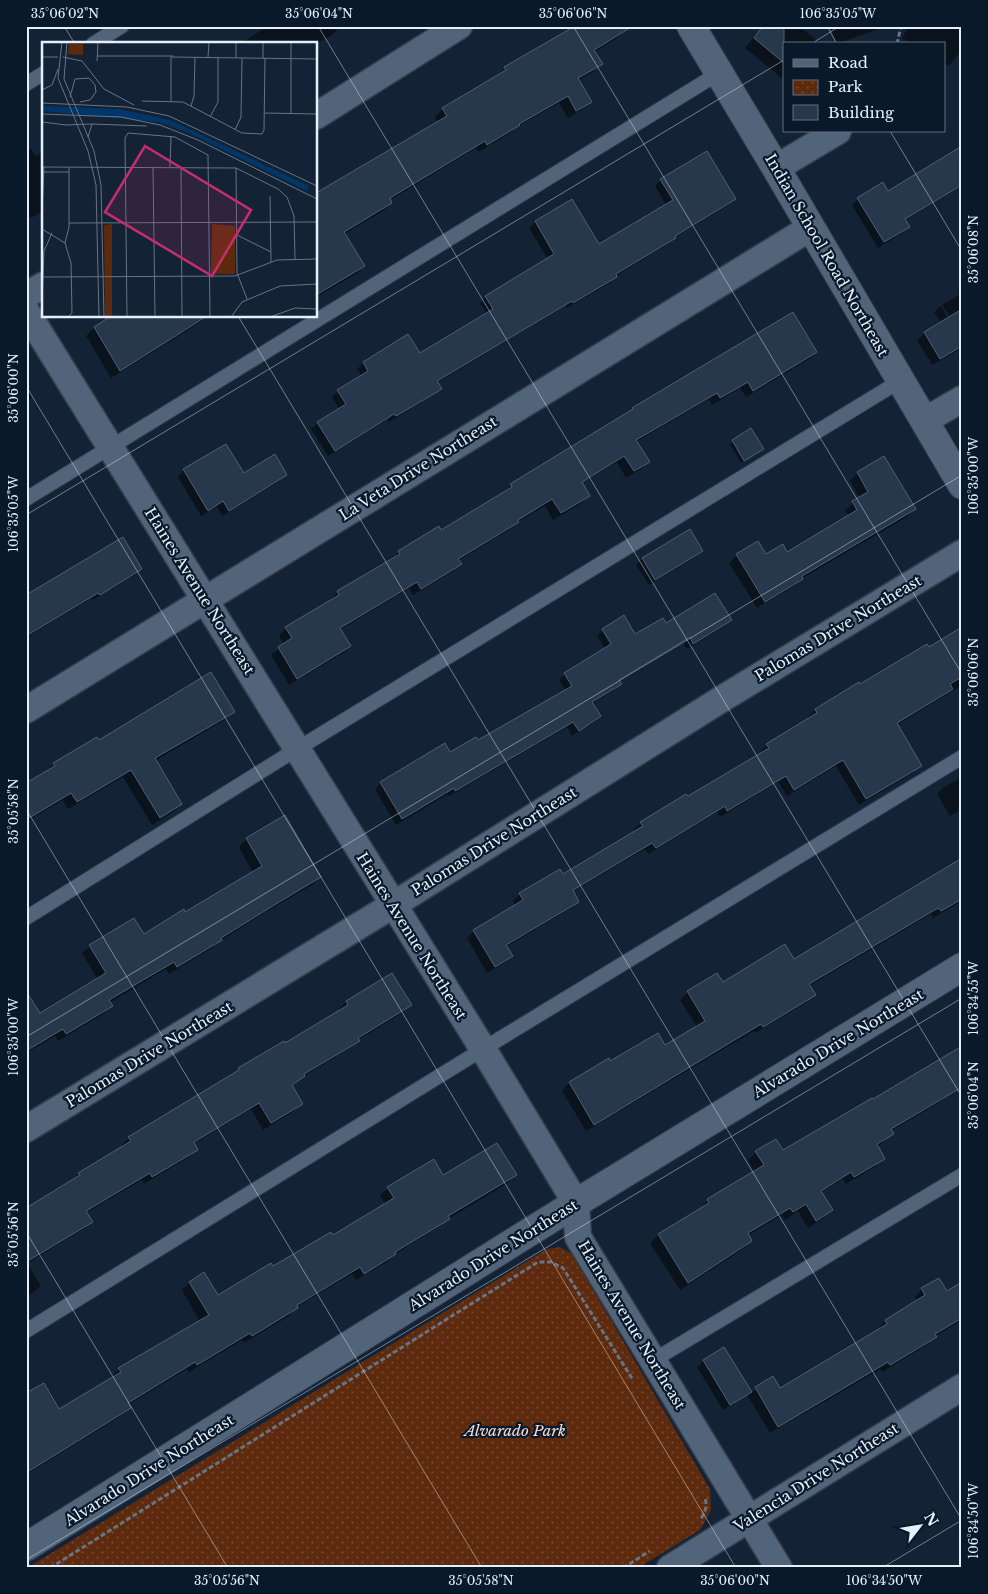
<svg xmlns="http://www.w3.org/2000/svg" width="988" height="1594" viewBox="0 0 988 1594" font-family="'Libre Baskerville',serif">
	<defs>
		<pattern id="park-dots" width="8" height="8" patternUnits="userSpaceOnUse" patternTransform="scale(1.25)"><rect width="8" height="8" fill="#5e2a0d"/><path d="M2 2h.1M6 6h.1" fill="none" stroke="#754931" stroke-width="1.8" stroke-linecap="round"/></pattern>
	</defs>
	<rect width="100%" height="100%" fill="#132335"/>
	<polygon fill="url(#park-dots)" points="560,1247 572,1254 710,1489 711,1510 700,1530 638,1568 27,1568 547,1249"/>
	<g fill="#0007">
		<polygon points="268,26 336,26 338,29 332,35 316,44 240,44"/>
		<polygon points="573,26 623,26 625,30 617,38 594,52 601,63 593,72 578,80 590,101 582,109 568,118 559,103 516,127 510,133 479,152 476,148 390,200 391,203 383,211 344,234 364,266 356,274 316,297 316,192 318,191 319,193 438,123 435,117 443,109 497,76 505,68 560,36"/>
		<polygon points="763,26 799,26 821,44 784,44 784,80 745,48"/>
		<polygon points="830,26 886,26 837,44"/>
		<polygon points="909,26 957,26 962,29 962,48 954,60 948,66 944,64 944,44 911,44 902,38"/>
		<polygon points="962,148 962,186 904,221 908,227 902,233 878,248 852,205 858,199 888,192"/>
		<polygon points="31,149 36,156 44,151 44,210 33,217 28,217 26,216 26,152"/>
		<polygon points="661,180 734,199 728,205 674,238 668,244 616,276 610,283 567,308 565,306 436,383 440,388 434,394 389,422 388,419 328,456 311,429 318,423 339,409 332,397 338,391 362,377 357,369 363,363 408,336 419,355 487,314 480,303 486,297 548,259 529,228 536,222 571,201 598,246 666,205 655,186"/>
		<polygon points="962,293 962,348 932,365 917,340 925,333 941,323 934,312 941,306 951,323 953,321 942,305"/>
		<polygon points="114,316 207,316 201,322 111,378 86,336 94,328"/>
		<polygon points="816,352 809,359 746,397 740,388 712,405 709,399 636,442 648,462 641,469 626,478 617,462 581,483 589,495 582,503 553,520 545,506 518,522 510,529 458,561 460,564 453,571 413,595 409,588 340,630 350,646 343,653 289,685 271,655 284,645 279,636 286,628 332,601 331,599 338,592 392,560 399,552 441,531 504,492 511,485 629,413"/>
		<polygon points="26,386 32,397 26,403"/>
		<polygon points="751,430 760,451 741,463 730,444"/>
		<polygon points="884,458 914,509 907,517 801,579 794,586 757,608 729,563 737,555 766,556 787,554 849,516 845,510 860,498 850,481 858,473"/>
		<polygon points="184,470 286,475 280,481 222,516 217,507 201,516 178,477"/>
		<polygon points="702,551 695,557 649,585 636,565 642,559"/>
		<polygon points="140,569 134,575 93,600 92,598 33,633 26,640 26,597"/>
		<polygon points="730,620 724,626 687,649 683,643 619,682 620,684 614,690 592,704 600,716 594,722 572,736 567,727 449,796 448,794 396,825 375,789 381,783 478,742 566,691 559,680 565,674 605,649 597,636 603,630 635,636 665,625"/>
		<polygon points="962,629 962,685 897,725 920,766 913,773 859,805 836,766 787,796 778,782 720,817 717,812 648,854 645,849 572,892 578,901 571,908 506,947 511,956 504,963 487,973 467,938 474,931 515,906 513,901 520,894 562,876 635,832 634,830 641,823 686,796 687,798 761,754 760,752 767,745 810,719 808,717 816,710 928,649"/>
		<polygon points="234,711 226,719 155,761 181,804 173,812 152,825 123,777 68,809 63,800 26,822 26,784 46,772 54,764 98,741"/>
		<polygon points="962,777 962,809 950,816 937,794 943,788"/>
		<polygon points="285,817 320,877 312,885 266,912 218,942 212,948 169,974 166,969 109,1003 111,1006 103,1014 58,1041 55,1036 26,1053 26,993 39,1015 98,980 82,953 90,946 143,935 185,914 253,873 239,847 247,839"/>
		<polygon points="962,860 962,901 933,918 931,914 809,986 814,995 807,1002 755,1033 754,1031 586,1131 562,1091 569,1083 609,1060 610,1062 664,1047 697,1027 680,1000 688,992 717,975 722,984 793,961"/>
		<polygon points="346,1002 410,1005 402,1013 358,1040 350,1048 304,1076 291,1087 302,1103 294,1111 263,1130 251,1109 193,1144 197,1150 189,1157 144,1184 142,1180 86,1213 91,1222 84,1229 27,1263 41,1286 26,1298 26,1209 71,1181 79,1174 122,1147 121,1146 129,1138 234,1074 239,1069 285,1045 340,1011 339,1009"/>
		<polygon points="962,1044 962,1080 941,1101 891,1131 892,1134 877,1147 884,1158 876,1166 846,1184 843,1179 820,1193 832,1210 823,1218 808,1228 798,1211 785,1220 782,1215 747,1236 751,1241 743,1249 680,1290 650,1243 658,1235 700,1210 708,1200 755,1172 748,1160 756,1152 783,1152 946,1057"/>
		<polygon points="515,1175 508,1183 448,1219 440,1226 395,1254 387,1262 356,1280 352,1274 296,1307 289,1316 244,1343 242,1340 189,1372 187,1369 128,1405 130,1408 122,1415 26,1475 26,1395 59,1410 112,1378 111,1377 119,1369 200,1322 182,1290 189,1283 204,1274 218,1297 332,1237 386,1205 380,1195 388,1188 443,1177"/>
		<polygon points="962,1284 962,1320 935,1336 928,1344 882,1372 881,1369 770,1433 747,1395 723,1410 697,1367 704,1361 724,1349 751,1393 773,1378 780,1390 879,1330 878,1328 886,1321 917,1302 915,1297 922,1289 947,1293"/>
	</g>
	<g fill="#28384c" stroke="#4e6075">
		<polygon points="575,26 633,26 594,50 603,64 578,78 592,102 576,111 568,96 519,124 520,125 487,145 485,141 390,198 392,203 344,232 365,266 316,295 316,193 447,116 442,108 506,70 504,67"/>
		<polygon points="763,26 784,26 784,63 754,38"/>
		<polygon points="962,146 962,185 905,219 910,227 884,242 857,198 883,182 888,191"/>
		<polygon points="707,151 736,199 675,236 676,238 616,274 617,277 573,303 572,301 437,381 442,389 396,416 394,414 335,451 317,422 346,404 337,390 368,371 363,362 408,334 420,353 493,309 485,296 554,254 535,221 572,199 599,244 673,200 660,179"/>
		<polygon points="962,309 962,346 940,359 924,332"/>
		<polygon points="793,312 817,352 753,391 748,382 720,398 717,393 636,440 650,462 634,471 624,456 582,482 590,496 561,513 552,499 518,520 519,522 458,559 462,564 421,589 417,582 340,628 351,646 297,679 278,647 292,638 285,627 339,595 337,591 400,554 398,551 439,526 441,530 512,487 510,484 633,409 632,408"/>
		<polygon points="111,316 207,316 120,371 94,327"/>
		<polygon points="751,428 764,449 744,461 732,440"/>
		<polygon points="226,444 244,473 275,454 287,475 229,511 223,501 208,511 183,469"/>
		<polygon points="884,456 916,509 802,576 803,579 765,602 736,554 758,541 766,554 783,544 787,552 857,510 852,501 868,492 857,472"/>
		<polygon points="690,529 703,551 655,580 642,558"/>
		<polygon points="123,537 142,569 100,595 98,593 26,636 26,595"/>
		<polygon points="715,593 732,620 693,644 690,637 619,680 622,684 592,702 601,716 579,731 573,722 455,791 454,788 402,819 380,782 445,743 450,752 476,737 478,740 572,686 564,673 611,644 602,629 624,615 635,634 663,618 666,623"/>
		<polygon points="962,627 962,677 950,684 953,689 897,723 922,766 866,799 843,760 794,790 786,776 727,811 725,806 656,848 652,843 573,890 579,902 506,945 513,956 495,967 473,930 523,900 519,893 560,869 563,874 643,826 640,822 686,794 688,796 769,748 766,744 817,713 815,709 859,682 860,684 927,644 929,647"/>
		<polygon points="211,672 235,712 155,758 182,804 160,818 131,770 77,802 71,793 26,820 26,783 55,766 53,763 97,737 99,740"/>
		<polygon points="285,815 321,877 276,904 221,938 222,940 177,967 174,962 109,1000 113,1006 66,1034 63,1029 26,1051 26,991 40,1013 106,973 89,945 134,918 144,934 184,909 185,912 262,866 246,838"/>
		<polygon points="962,858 962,899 941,911 938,908 809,984 816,995 763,1027 761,1024 594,1125 569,1082 609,1058 610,1061 658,1033 665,1045 705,1021 687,991 717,973 723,982 785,944 794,959"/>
		<polygon points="392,973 412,1005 358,1038 360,1041 304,1074 305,1076 292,1085 303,1104 271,1123 259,1103 194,1142 198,1150 152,1177 150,1173 86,1211 93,1222 26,1262 26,1208 80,1175 78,1173 131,1141 128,1137 239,1070 238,1068 284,1041 285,1043 348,1005 346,1001"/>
		<polygon points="962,1046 962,1087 891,1129 894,1134 877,1144 885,1159 854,1177 851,1172 821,1191 833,1210 816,1221 806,1204 793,1212 790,1208 748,1233 752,1241 688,1283 658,1234 709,1203 707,1199 764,1165 755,1151 776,1139 783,1150 872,1098 873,1099"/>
		<polygon points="497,1143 517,1175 448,1216 450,1219 395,1252 396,1254 364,1274 360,1267 297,1305 298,1308 252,1336 250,1333 197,1365 195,1362 128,1403 131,1408 26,1473 26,1393 44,1383 59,1409 121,1372 118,1368 209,1315 189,1282 204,1272 218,1295 271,1263 273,1266 331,1232 333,1235 394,1198 387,1187 434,1159 443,1175"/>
		<polygon points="939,1278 947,1291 962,1282 962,1318 935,1334 937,1337 890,1365 888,1362 778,1427 755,1387 773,1376 780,1388 887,1324 885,1320 925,1295 921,1288"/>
		<polygon points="724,1347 752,1392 730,1405 703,1360"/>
	</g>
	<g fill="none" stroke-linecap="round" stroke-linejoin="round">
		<g stroke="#333d4d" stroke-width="16">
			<g id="service">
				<polyline points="93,44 122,26"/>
				<polyline points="26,84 44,73"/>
				<polyline points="26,499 719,73"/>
				<polyline points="26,918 297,749 900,381"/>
				<polyline points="26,1331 501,1038 962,757"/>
				<polyline points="652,1361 962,1175"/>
			</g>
		</g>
		<g stroke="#333d4d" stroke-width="29">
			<g id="minor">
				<polyline points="316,116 459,26"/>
				<polyline points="776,168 838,131"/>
				<polyline points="26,295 44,285"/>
				<polyline points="26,311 483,1049 576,1203 578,1237 779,1568"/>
				<polyline points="924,421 962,399"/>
				<polyline points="26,710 810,228"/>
				<polyline points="26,1129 393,905 725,697 962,553"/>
				<polyline points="670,1568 962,1387"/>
			</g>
		</g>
		<g stroke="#333d4d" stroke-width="30">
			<g id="tertiary">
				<polyline points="691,26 776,168 962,485"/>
				<polyline points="26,1547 576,1203 962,967"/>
			</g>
		</g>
		<g stroke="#667483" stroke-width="3" stroke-dasharray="5 2.5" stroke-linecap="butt">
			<polyline points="897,44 901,26"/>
			<path d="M701 1518C706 1513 707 1503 705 1498"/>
			<polyline points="50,1568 538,1262 551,1262 563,1268 633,1380"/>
			<polyline points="623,1568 650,1551"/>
		</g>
		<use href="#service" stroke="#526479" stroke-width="14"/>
		<use href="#minor" stroke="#526479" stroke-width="26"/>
		<use href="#tertiary" stroke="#526479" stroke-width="28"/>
	</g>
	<path fill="none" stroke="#e5f0fc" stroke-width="1" stroke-opacity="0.45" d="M64 26 75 44M318 26 962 1097M573 26 962 674M827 26 837 44M811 44 840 26M890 131 962 251M238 316 962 1520M26 386 736 1568M26 515 784 60M26 809 482 1568M26 1037 962 475M26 1232 228 1568M26 1560 962 998M882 1568 962 1520"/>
	<g text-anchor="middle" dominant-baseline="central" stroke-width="4.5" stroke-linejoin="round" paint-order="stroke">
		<g font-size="15" fill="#e5f0fc" stroke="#0a192a">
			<text transform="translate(827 255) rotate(60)">Indian School Road Northeast</text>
			<text transform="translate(418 468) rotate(-32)">La Veta Drive Northeast</text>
			<text transform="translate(200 591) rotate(58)">Haines Avenue Northeast</text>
			<text transform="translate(838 628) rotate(-31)">Palomas Drive Northeast</text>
			<text transform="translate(494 841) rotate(-32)">Palomas Drive Northeast</text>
			<text transform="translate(412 936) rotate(58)">Haines Avenue Northeast</text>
			<text transform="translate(838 1043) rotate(-31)">Alvarado Drive Northeast</text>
			<text transform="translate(149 1054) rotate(-31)">Palomas Drive Northeast</text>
			<text transform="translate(493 1255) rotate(-32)">Alvarado Drive Northeast</text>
			<text transform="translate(632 1325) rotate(59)">Haines Avenue Northeast</text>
			<text transform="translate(149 1470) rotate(-32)">Alvarado Drive Northeast</text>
			<text transform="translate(816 1477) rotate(-32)">Valencia Drive Northeast</text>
		</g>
		<g font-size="15" font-style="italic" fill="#f6ddd2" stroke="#0a192a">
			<text x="515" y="1430">Alvarado Park</text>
		</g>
	</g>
	<g transform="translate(42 42)">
		<rect width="275" height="275" fill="#132335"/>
		<path d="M27 2H41V13L26 12ZM70 182V275H63L62 183ZM170 182 193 184V232H169Z" fill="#5e2a0d"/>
		<path d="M0 64 76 67 128 78 267 144 265 149 147 91 117 80 0 69Z" fill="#003669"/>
		<path fill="none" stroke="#677585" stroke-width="1" d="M20 0 16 36 46 109 54 143 57 275M25 0 22 37 52 109 59 143 62 275M56 14H131M0 15H16M21 15 40 19 62 47 92 63M129 15 275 17M166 15 167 0M194 16V0M221 16V0M55 19 56 0M0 48 10 43 16 27M28 55 33 37 47 36 53 43 54 50 48 58 38 60M100 59 141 60 200 91 220 92 222 88 223 16M129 59V15M0 61 85 65 127 74 275 144M149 64 152 54 153 15M223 71 275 72M249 71V0M0 72 79 75 118 83 156 98 275 157M168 75 176 60V15M0 80 24 83 50 82M193 88 199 75 200 16M46 95 50 82 105 84M0 125 194 126 236 147 245 155 252 174 253 217M111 125 113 275M128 125 129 94M139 125 140 275M194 126 195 231 205 257M0 130H27M228 154 229 220M0 169 2 125M27 181 275 180M0 187 23 201M195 193 229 210M0 235 193 234 235 218 275 217M0 260 2 209 10 191M26 275 30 271 29 221 23 201 27 185V125M85 275 83 96 86 91 133 95 166 113 168 275M189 275 200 260 238 244 275 242M228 275 253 266 275 267"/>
		<path fill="#c62e6b" fill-opacity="0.15" stroke="#c62e6b" stroke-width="2.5" d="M103 104 209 168 170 234 63 170Z"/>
		<rect width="275" height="275" fill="none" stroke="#e5f0fc" stroke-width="2.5"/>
	</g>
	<rect width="988" height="1594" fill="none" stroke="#0a192a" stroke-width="55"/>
	<rect x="783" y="42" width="162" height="90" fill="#0a192a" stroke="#626f7e"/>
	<rect x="793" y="59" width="25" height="8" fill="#526479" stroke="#626f7e"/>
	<text x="828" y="68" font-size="15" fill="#e5f0fc">Road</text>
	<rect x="793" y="80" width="25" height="15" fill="url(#park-dots)" stroke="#626f7e"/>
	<text x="828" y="92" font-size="15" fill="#e5f0fc">Park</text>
	<rect x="793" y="105" width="25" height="15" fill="#28384c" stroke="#626f7e"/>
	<text x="828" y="118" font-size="15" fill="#e5f0fc">Building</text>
	<g transform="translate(920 1526) rotate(59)" stroke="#0a192a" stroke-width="4" paint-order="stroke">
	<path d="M0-4L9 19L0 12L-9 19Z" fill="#e5f0fc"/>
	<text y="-8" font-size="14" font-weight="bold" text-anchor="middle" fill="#e5f0fc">N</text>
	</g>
	<rect x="28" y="28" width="932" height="1538" fill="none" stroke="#e5f0fc" stroke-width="2"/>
	<g font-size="12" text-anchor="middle" fill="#e5f0fc">
		<text x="65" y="18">35°06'02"N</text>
		<text x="319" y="18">35°06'04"N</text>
		<text x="573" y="18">35°06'06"N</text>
		<text x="838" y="18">106°35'05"W</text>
		<text transform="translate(974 249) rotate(-90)" y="4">35°06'08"N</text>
		<text transform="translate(14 388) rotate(-90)" y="4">35°06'00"N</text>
		<text transform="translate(974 476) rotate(-90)" y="4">106°35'00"W</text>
		<text transform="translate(14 514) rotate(-90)" y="4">106°35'05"W</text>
		<text transform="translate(974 672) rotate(-90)" y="4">35°06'06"N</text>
		<text transform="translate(14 811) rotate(-90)" y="4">35°05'58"N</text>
		<text transform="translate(974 998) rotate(-90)" y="4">106°34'55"W</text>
		<text transform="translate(14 1037) rotate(-90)" y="4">106°35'00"W</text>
		<text transform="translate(974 1095) rotate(-90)" y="4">35°06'04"N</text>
		<text transform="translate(14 1234) rotate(-90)" y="4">35°05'56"N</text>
		<text transform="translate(974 1521) rotate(-90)" y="4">106°34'50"W</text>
		<text x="227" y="1585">35°05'56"N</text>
		<text x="481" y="1585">35°05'58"N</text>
		<text x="735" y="1585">35°06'00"N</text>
		<text x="884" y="1585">106°34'50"W</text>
	</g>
</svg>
